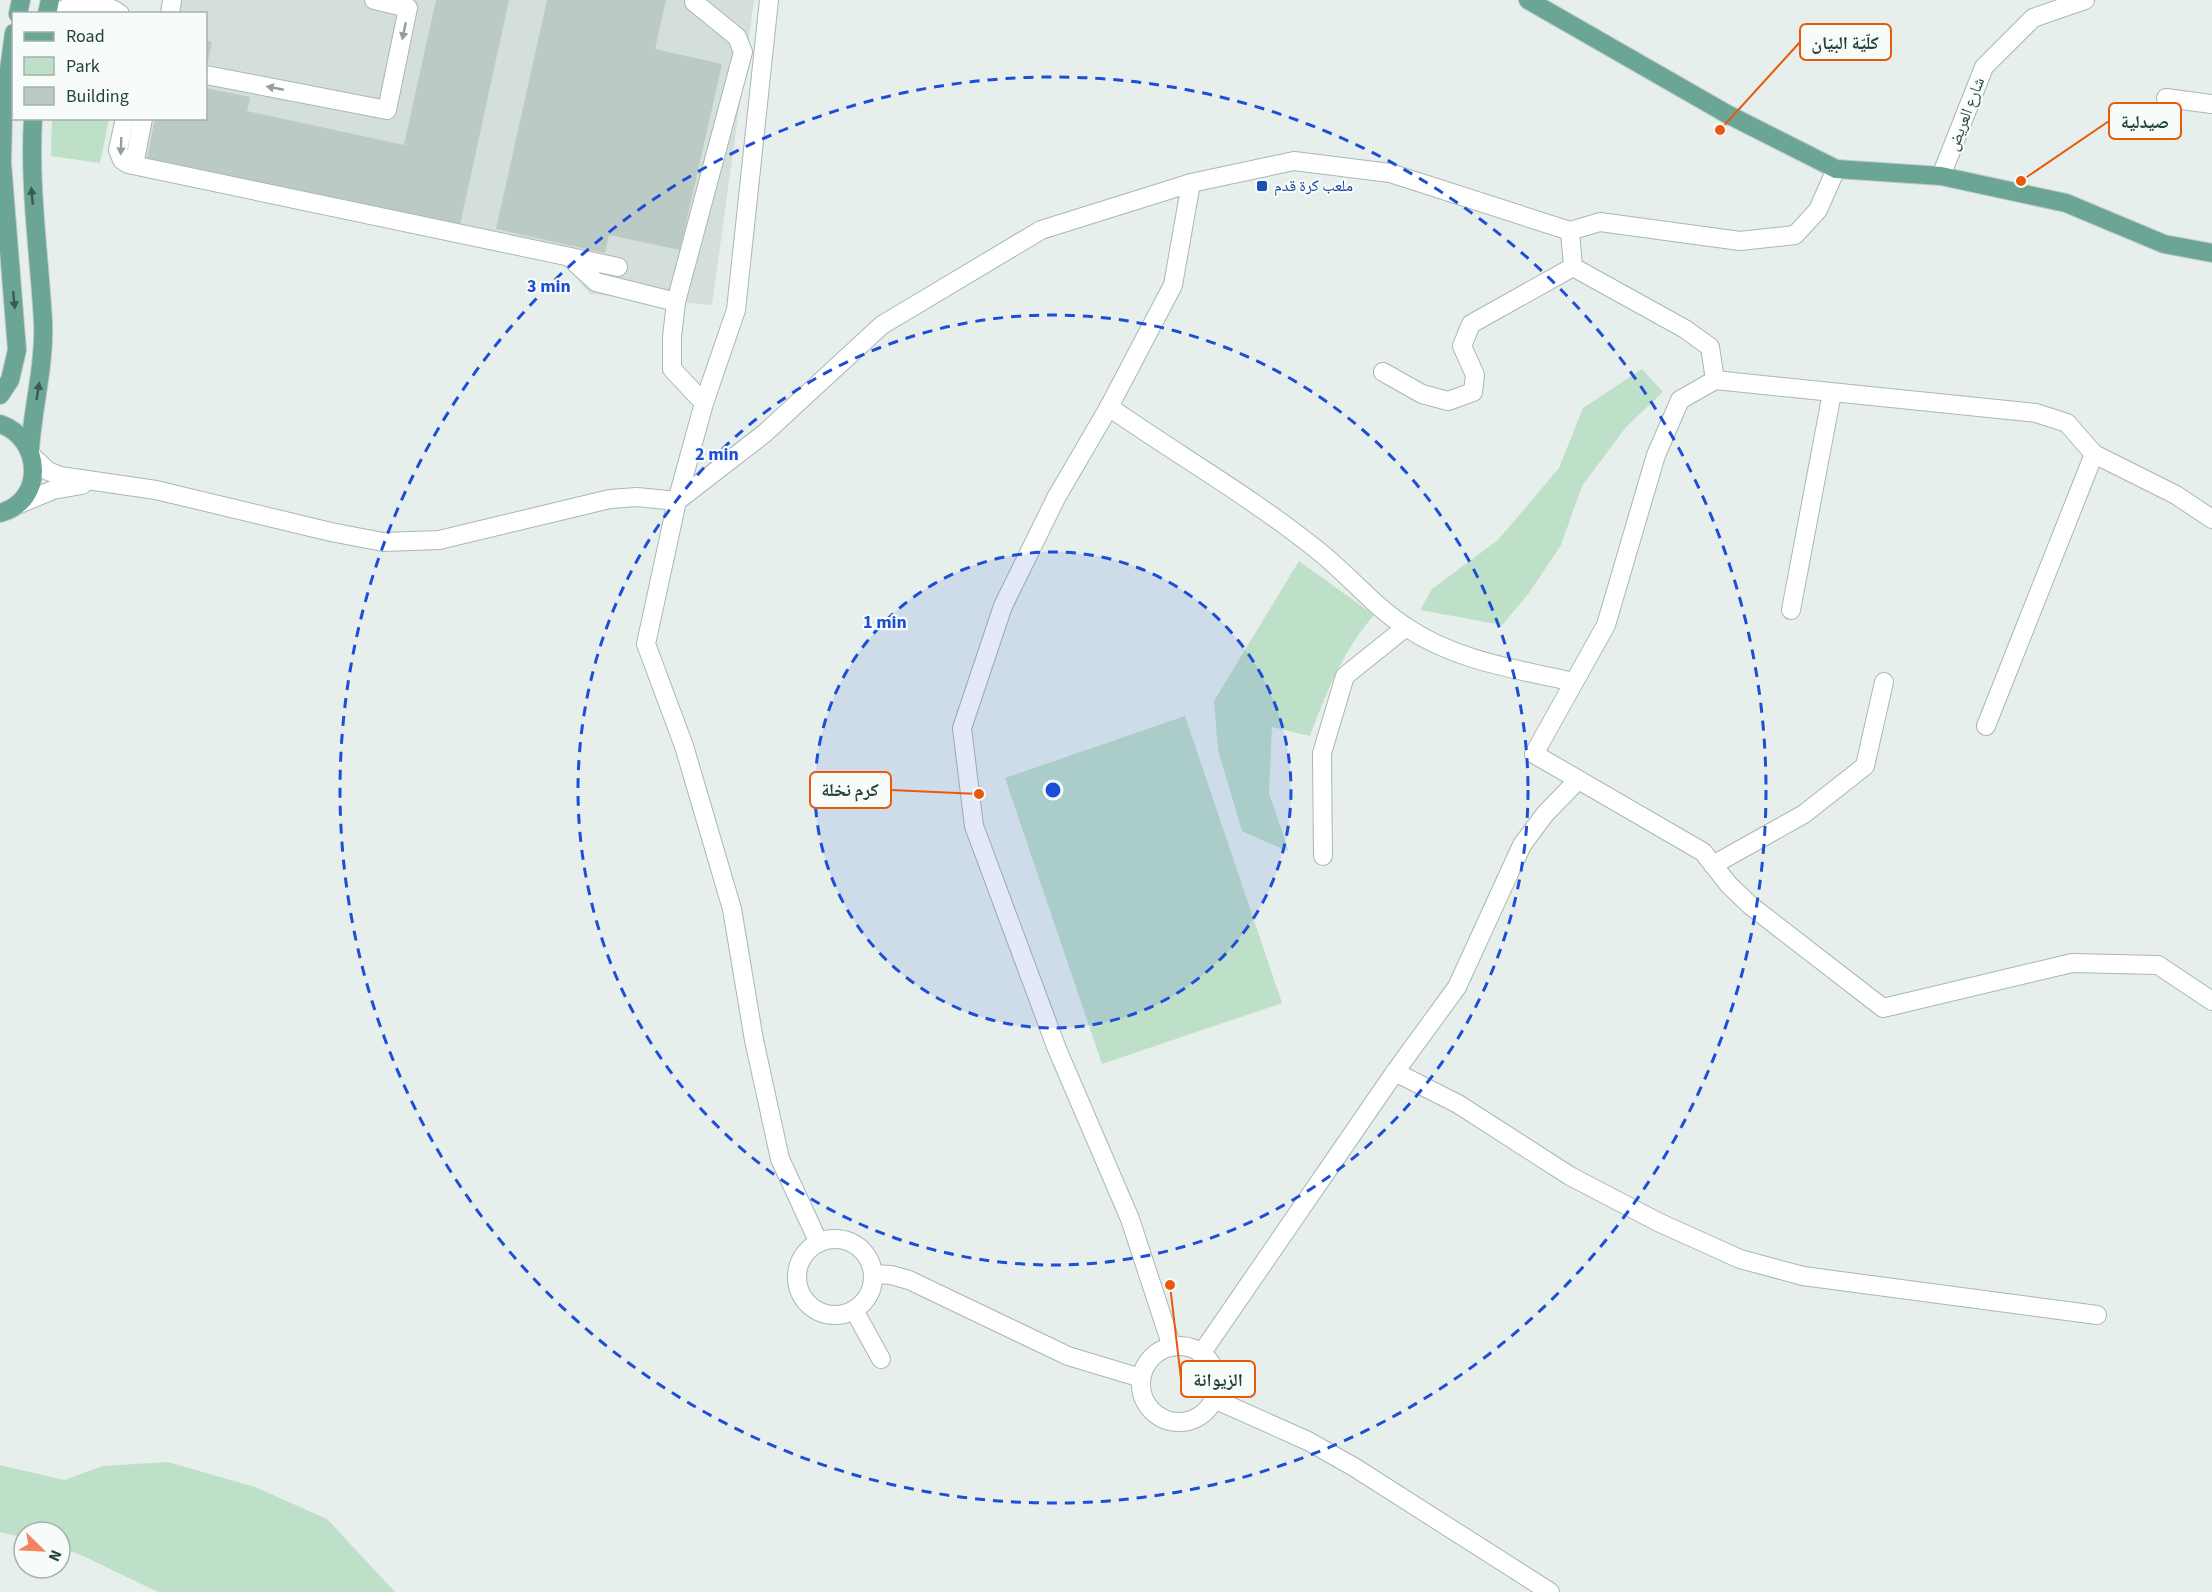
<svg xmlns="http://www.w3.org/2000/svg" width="2212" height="1592" viewBox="0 0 2212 1592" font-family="'Source Sans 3','Noto Naskh Arabic',sans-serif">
	<rect width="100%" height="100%" fill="#e6efeb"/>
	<polygon fill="#d4dfda" points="173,0 754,0 712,305 590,294 562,261 134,175 147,119 206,118 206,14 170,13"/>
	<g fill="#bfe0c8">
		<polygon points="52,119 109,119 100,163 51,156"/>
		<polygon points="1642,369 1663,392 1626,427 1582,486 1561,545 1529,593 1502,625 1420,610 1432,589 1498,540 1559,468 1583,408"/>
		<path d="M1299 561 1374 615C1342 652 1327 691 1310 736L1272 727 1269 793 1289 852 1242 831 1218 750 1214 701Z"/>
		<polygon points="1185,716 1282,1003 1102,1064 1005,778"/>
		<polygon points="168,1462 255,1487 327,1519 395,1592 158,1592 81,1555 60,1548 60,1532 24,1532 24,1538 0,1532 0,1465 64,1480 103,1466"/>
	</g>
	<g fill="#bbcac4">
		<polygon points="436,0 509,0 460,225 147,158 155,118 206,118 206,88 250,97 247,111 404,145"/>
		<polygon points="547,0 666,0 655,49 722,64 680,250 609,235 605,253 496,229"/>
		<polygon points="206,40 212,42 207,65 206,65"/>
	</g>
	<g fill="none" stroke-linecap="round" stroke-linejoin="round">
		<g stroke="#a8b8b2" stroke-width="20">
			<g id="minor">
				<polyline points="694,2 737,37 743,52 676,302 672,337 672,369 704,403"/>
				<path d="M56 14C74 1 103 1 120 14"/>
				<polyline points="170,14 172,0"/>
				<polyline points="206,75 387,110 408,8 374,0"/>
				<polyline points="2166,98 2212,104"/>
				<polyline points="125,118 118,150 122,160 128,164 618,267"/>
				<polyline points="134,165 143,118"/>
				<polyline points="1836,169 1818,210 1795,235 1740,241 1600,222 1570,231 1573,267 1685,329 1710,347 1715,380 1680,400 1656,455 1606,625 1534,754 1703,852 1729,885 1751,906 1883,1008 2072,963 2158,965 2212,1001"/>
				<polyline points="1941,176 1984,67 2033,18 2085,0"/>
				<polyline points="570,258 596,282 676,302"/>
				<polyline points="1383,372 1422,394 1448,401 1473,392 1475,375 1462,346 1471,324 1573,267"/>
				<polyline points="1715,380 2036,413 2067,423 2094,454 2176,495 2212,519"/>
				<path d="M1109 407C1178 455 1251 497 1316 549 1347 573 1373 606 1406 627 1456 661 1516 669 1574 682"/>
				<polyline points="33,457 48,471 60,476 156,490 331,532 383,542 439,540 610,499 637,497 677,501 704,403 736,310 769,0"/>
				<polyline points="17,505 53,490 82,485"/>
				<polyline points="1791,610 1832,393"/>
				<polyline points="1986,726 2094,454"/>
				<polyline points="1323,856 1322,753 1345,676 1406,627"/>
				<polyline points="1713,865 1804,814 1865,766 1884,682"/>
				<polyline points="1395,1072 1458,1104 1570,1176 1658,1222 1740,1259 1803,1276 2097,1315"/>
				<circle cx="835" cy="1277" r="38"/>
				<polyline points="819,1243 780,1159 754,1040 732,909 684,746 646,644 677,501 765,433 882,325 1041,230 1191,183 1294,161 1390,173 1570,231"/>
				<polyline points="873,1274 891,1275 909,1280 1068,1356 1141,1378"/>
				<polyline points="854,1310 881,1359"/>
				<circle cx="1179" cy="1384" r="38"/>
				<polyline points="1172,1347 1130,1219 1057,1049 974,826 962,728 1003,606 1056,498 1109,407 1173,285 1191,183"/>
				<polyline points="1201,1354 1395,1072 1457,987 1522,845 1545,814 1578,780"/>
				<polyline points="1214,1399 1308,1441 1354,1467 1550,1592"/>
			</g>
		</g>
		<g stroke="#c2cac8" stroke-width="20">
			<g id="major">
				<polyline points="1528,0 1727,114 1836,169 1941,176 2066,203 2164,244 2212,253"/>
				<polyline points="18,14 21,0"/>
				<polyline points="47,14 50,0"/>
				<polyline points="0,395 10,380 17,350 2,163 3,114 14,33"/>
				<path d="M0 424C42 438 46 501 0 513"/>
				<path d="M30 449C33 406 45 364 43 321 39 253 29 187 33 118"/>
			</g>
		</g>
		<use href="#minor" stroke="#fff" stroke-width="18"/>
		<use href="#major" stroke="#6aa596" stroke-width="18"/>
	</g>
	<defs><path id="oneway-solid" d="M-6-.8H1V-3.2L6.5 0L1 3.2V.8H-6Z" transform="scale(1.5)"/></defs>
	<g fill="#92a09c">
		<use href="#oneway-solid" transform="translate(404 31) rotate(102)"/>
		<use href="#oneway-solid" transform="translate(275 88) rotate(-169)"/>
		<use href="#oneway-solid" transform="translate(121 146) rotate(92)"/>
	</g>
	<g fill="#365b51">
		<use href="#oneway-solid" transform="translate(32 196) rotate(-95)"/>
		<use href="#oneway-solid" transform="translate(14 300) rotate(84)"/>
		<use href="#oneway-solid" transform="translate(38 391) rotate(-81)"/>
	</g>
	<circle cx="1053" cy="790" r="238" fill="#1d4ed8" fill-opacity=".12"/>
	<g fill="none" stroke="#1d4ed8" stroke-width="3" stroke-dasharray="10 8">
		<circle cx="1053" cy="790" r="238"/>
		<circle cx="1053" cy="790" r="475"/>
		<circle cx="1053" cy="790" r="713"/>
	</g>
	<rect fill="#1a4fb4" stroke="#f7fbf9" stroke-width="2" x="1256" y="180" width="12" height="12" rx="3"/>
	<g text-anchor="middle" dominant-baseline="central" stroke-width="4.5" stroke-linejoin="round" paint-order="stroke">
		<g font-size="16" fill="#24423a" stroke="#f7fbf9">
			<text transform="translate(1966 114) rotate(-69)">شارع العريض</text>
		</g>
		<g font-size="16" fill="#164399" stroke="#f7fbf9" text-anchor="start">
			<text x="1274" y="186">ملعب كرة قدم</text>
		</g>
	</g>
	<circle cx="1053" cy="790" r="9" fill="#1d4ed8" stroke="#f7fbf9" stroke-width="3"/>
	<g font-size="18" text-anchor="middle" font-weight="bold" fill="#1d4ed8" stroke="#f7fbf9" stroke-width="4.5" stroke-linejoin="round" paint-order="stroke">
		<text x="549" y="292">3 min</text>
		<text x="717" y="460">2 min</text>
		<text x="885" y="628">1 min</text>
	</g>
	<path fill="none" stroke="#e8590c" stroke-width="2" d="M1720 130L1800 42M2021 181L2109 121M979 794L891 790M1170 1285L1181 1379"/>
	<g fill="#e8590c" stroke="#f7fbf9" stroke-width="2">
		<circle cx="1720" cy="130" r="6"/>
		<circle cx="2021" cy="181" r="6"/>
		<circle cx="979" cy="794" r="6"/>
		<circle cx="1170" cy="1285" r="6"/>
	</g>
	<g fill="#f7fbf9" stroke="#e8590c" stroke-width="2">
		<rect x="1800" y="24" width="91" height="36" rx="6"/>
		<rect x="2109" y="103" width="72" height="36" rx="6"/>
		<rect x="810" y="772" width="81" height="36" rx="6"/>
		<rect x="1181" y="1361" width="74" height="36" rx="6"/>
	</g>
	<g font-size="18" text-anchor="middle" font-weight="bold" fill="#24423a">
		<text x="1845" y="49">كلّيّة البيّان</text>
		<text x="2145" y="128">صيدلية</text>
		<text x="850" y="796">كرم نخلة</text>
		<text x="1218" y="1386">الزيوانة</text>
	</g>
	<rect x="12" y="12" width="195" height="108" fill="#f7fbf9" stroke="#a3b1ad" stroke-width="1.5"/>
	<rect x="24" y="32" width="30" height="9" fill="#6aa596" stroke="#a3b1ad" stroke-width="1.5"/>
	<text x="66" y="42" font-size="18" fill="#24423a">Road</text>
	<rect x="24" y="57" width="30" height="18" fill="#bfe0c8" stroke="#a3b1ad" stroke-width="1.5"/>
	<text x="66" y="72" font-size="18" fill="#24423a">Park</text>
	<rect x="24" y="87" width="30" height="18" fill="#bbcac4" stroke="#a3b1ad" stroke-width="1.5"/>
	<text x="66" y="102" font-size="18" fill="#24423a">Building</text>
	<g transform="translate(42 1550) rotate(114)"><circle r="28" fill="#f7fbf9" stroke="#a3b1ad" stroke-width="1.5"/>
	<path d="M0-4.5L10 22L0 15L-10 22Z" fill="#f4845f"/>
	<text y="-9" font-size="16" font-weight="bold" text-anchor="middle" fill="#24423a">N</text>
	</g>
</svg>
